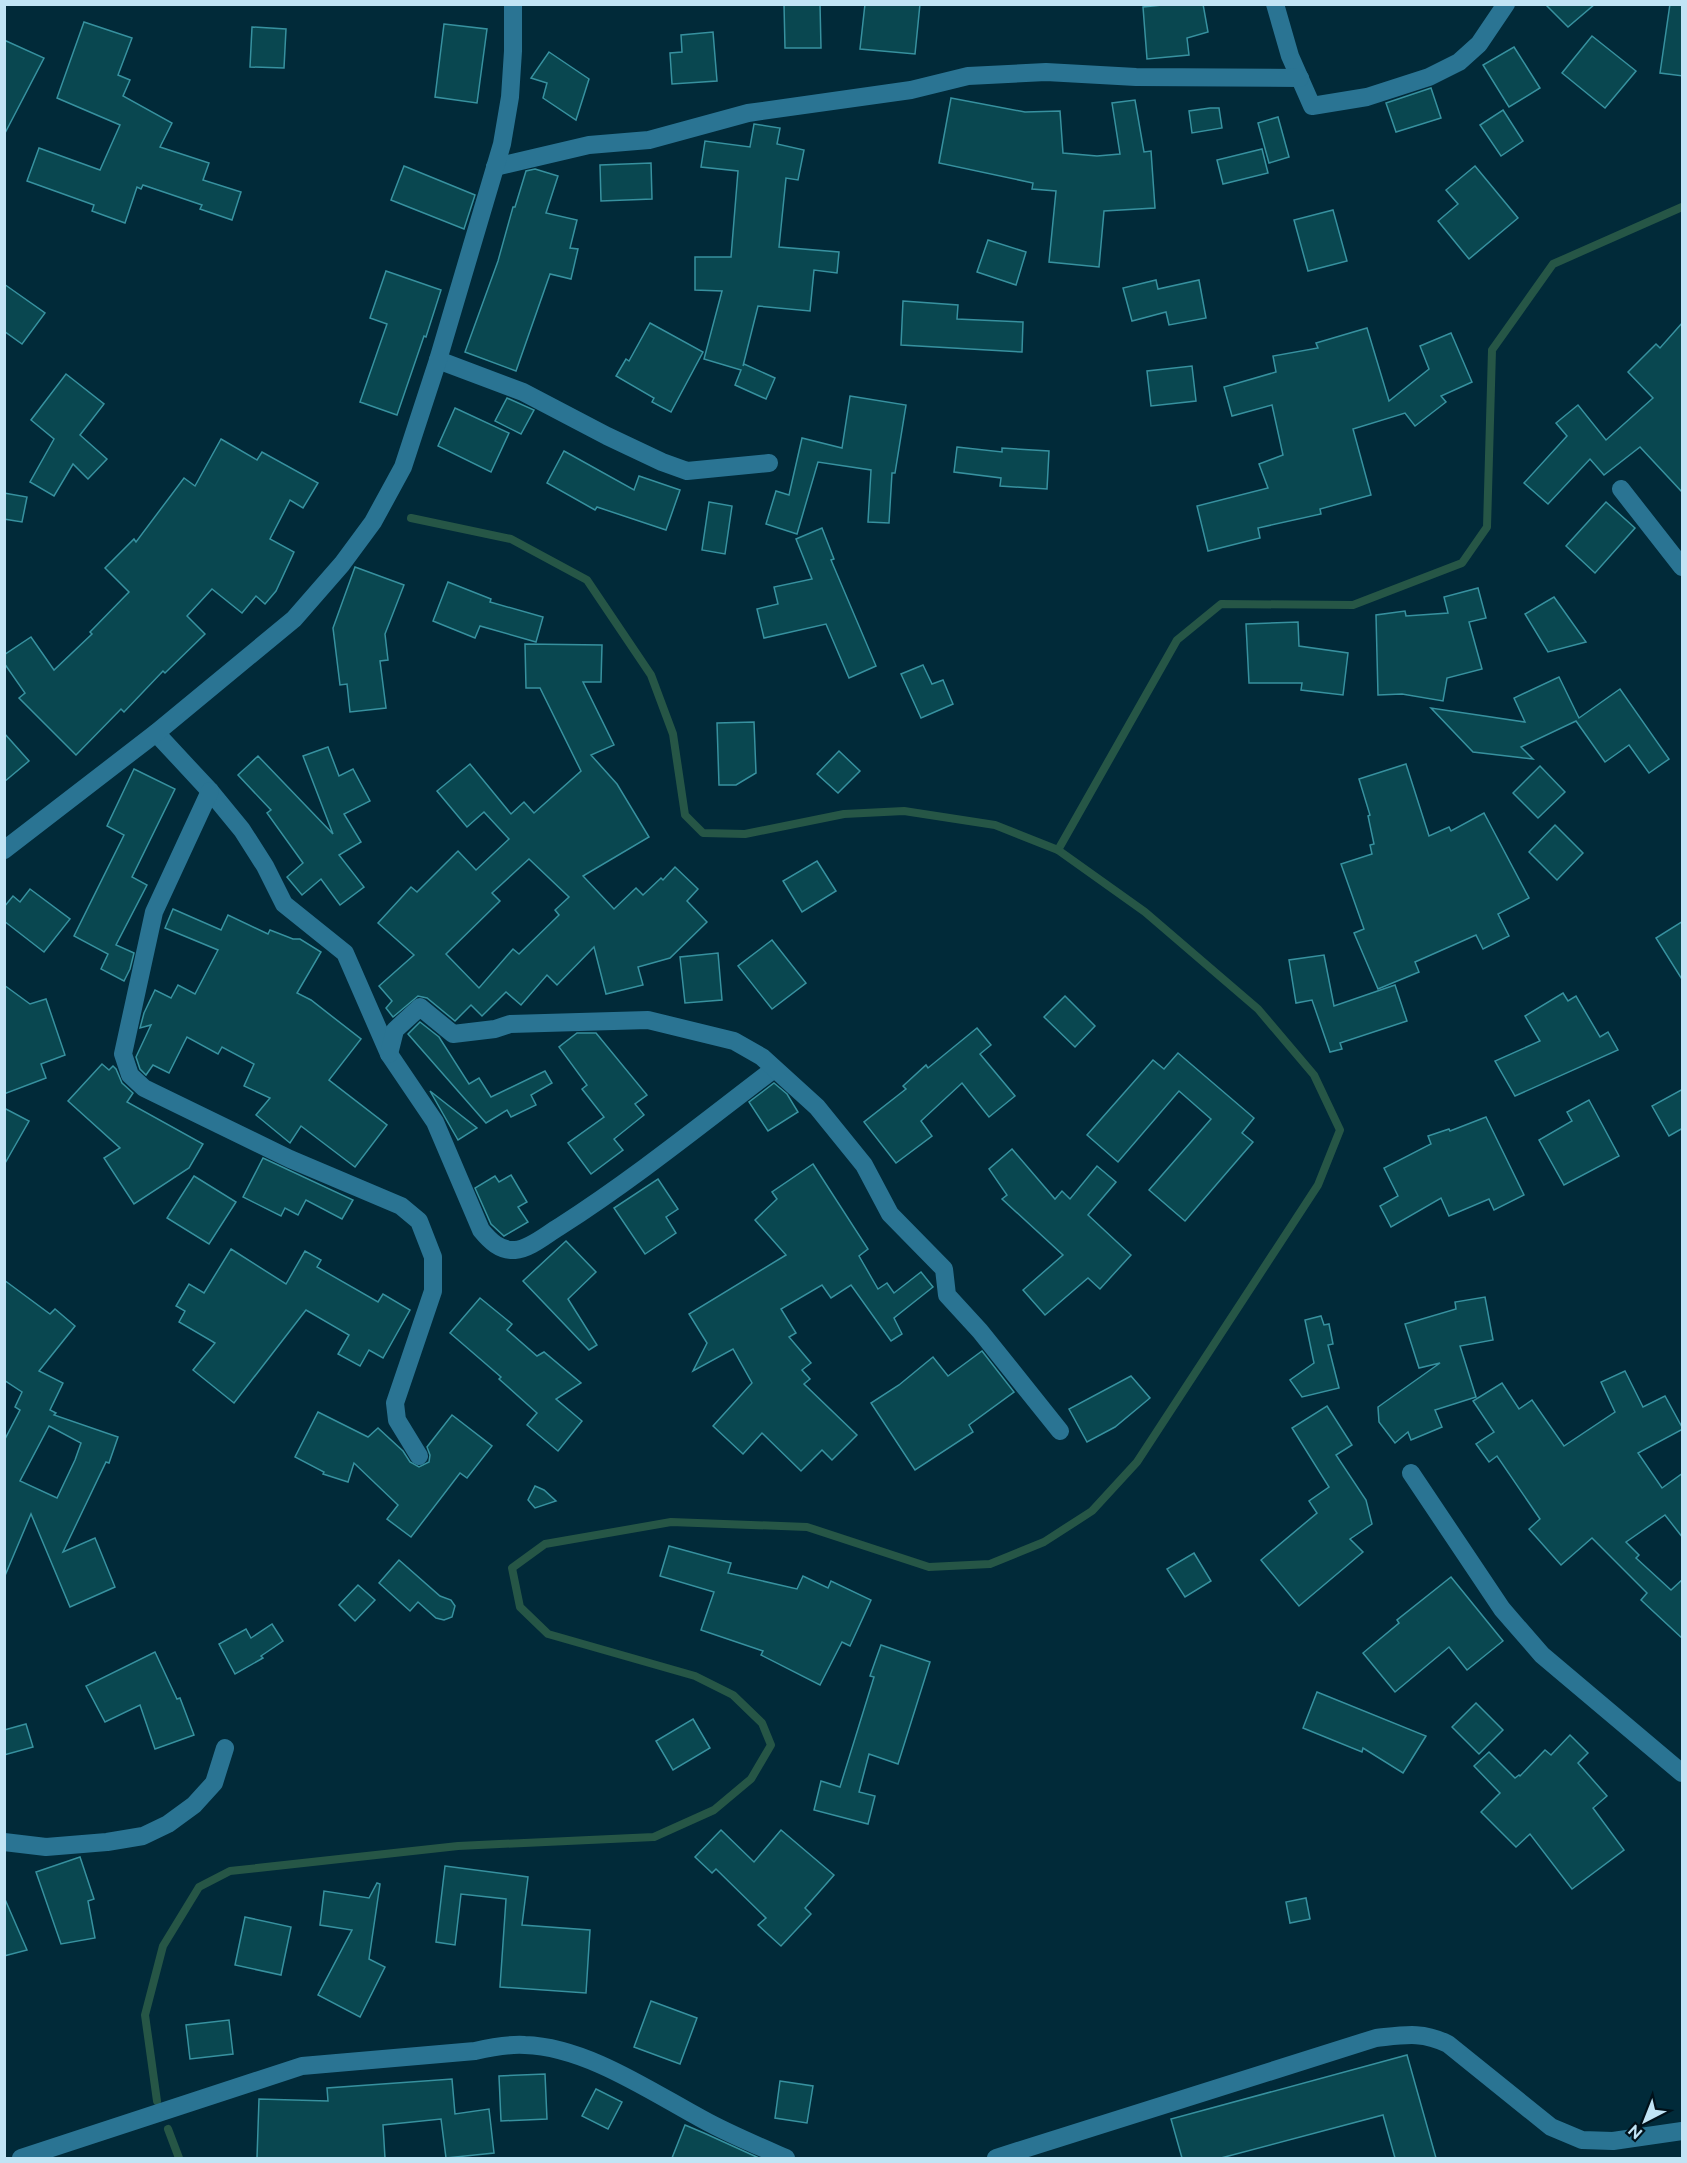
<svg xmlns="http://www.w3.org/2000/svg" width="1687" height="2163" viewBox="0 0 1687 2163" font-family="Raleway,sans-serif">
	<rect width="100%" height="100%" fill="#012a39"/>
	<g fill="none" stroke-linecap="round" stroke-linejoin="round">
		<g stroke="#265646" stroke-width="8">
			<polyline points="1058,850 1177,640 1221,604 1353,605 1462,563 1487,527 1492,350 1553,264 1682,207"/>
			<polyline points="157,2101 145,2015 163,1946 199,1887 230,1871 458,1846 654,1837 714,1810 751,1779 771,1745 762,1723 733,1695 695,1676 548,1634 520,1607 512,1568 545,1544 671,1522 807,1527 929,1567 990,1564 1044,1542 1092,1511 1137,1462 1318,1185 1340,1130 1314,1075 1258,1009 1145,912 1058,850 995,825 904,811 844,814 745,834 703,833 685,815 673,734 651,675 587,580 511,539 411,518"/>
			<polyline points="168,2129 179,2158"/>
		</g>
	</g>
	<g fill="#094750" stroke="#37919f" stroke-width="1.5" fill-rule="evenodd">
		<polygon points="784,4 820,4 821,48 785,48"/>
		<polygon points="865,4 920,4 915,54 860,49"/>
		<polygon points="1172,4 1203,4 1208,32 1187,38 1189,55 1147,59 1143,7"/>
		<polygon points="1545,4 1595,4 1568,27"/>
		<polygon points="1670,4 1683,4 1683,76 1660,73"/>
		<polygon points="84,22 132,38 118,75 130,80 123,96 172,123 160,147 209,163 203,180 241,192 232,220 200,209 202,205 143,185 141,189 137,187 125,223 92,211 94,205 27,181 39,148 100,170 120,125 57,98"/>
		<polygon points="444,24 487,29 477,103 435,97"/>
		<polygon points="252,27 286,29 284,68 250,67"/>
		<polygon points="713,32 717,81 672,84 670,53 682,52 681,35"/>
		<polygon points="1592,36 1636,71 1605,108 1562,73"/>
		<polygon points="4,40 44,58 4,135"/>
		<polygon points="1514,47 1540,88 1509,107 1483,65"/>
		<polygon points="549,52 589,79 576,120 543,98 547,83 531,78"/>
		<polygon points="1431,88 1441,118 1396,132 1386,103"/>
		<polygon points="951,98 1025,112 1060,111 1063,153 1097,156 1120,154 1112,103 1135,100 1144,152 1151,151 1155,208 1104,211 1099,267 1049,262 1056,191 1032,189 1033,183 939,163"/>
		<polygon points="1210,108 1219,108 1222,128 1192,133 1189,111"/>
		<polygon points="1503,110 1523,141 1501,156 1480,125"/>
		<polygon points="1278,117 1289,157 1269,163 1258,123"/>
		<polygon points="754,124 780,128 777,144 804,150 798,180 786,178 779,247 839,252 837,273 814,270 810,311 758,306 743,366 744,364 775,378 766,399 735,385 741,370 704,359 722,291 695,290 695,257 731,257 738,171 701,167 705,141 750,147"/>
		<polygon points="1262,149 1268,173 1223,184 1217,160"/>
		<polygon points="651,163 652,199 601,201 600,165"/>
		<polygon points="404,166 475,195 464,229 391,200"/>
		<polygon points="1475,166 1518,218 1469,259 1438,221 1458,204 1446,190"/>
		<polygon points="535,169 558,176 546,213 577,220 570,248 578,249 571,279 550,274 516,371 465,352 498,261 513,207 515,207 526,171"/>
		<polygon points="1333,210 1347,261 1308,271 1294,220"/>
		<polygon points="988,240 1026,252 1016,285 977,272"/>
		<polygon points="386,271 441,290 426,337 424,336 397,415 360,402 387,324 370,318"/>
		<polygon points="1156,280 1158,289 1199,280 1206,318 1169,325 1166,312 1132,321 1123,288"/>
		<polygon points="4,284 45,313 22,344 4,331"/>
		<polygon points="903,301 958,305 957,319 1023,322 1022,352 901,345"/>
		<polygon points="1683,322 1683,493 1640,447 1604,475 1590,459 1548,504 1524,483 1567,436 1556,423 1578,405 1606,440 1653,398 1628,372 1656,344 1660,348"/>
		<polygon points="650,323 703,352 671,412 652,402 654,398 616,376 626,359 629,361"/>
		<polygon points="1367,328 1389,401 1429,369 1420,346 1451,333 1472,382 1441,396 1446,402 1415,426 1405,413 1353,429 1371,495 1320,509 1321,514 1258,528 1260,538 1208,551 1197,506 1268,488 1259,464 1283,455 1272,405 1232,416 1224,387 1276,372 1273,356 1318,348 1316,343"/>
		<polygon points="1192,366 1196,401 1151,406 1147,371"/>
		<polygon points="66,374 104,404 80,435 107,459 88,479 73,464 54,496 30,482 54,439 31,420"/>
		<polygon points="850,396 906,405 895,473 892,473 889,523 868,522 871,470 818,462 797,534 766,524 776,491 789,495 802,438 842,448"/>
		<polygon points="507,398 534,410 521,434 495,421"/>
		<polygon points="455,408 509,433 491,472 438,446"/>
		<polygon points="221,439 257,460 262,452 318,483 303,508 290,500 270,539 294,552 276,591 265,604 256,596 242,613 212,589 187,616 205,634 165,673 163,671 124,712 121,709 76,755 19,698 25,693 4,663 4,655 31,637 54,670 92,634 90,632 129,592 105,568 134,539 136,542 184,478 195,486"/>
		<polygon points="957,447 1002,452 1002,448 1049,451 1047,489 1000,486 1001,478 954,472"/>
		<polygon points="564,451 634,490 639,476 680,490 666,530 597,507 595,510 547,483"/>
		<polygon points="4,493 27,497 22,522 4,519"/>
		<polygon points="709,502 732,506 725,554 702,550"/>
		<polygon points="1606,502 1635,528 1595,573 1566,546"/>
		<polygon points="822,528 834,559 831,560 876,666 849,678 826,624 764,638 757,609 778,604 774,587 812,579 796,539"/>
		<polygon points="355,567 404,585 385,634 388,660 380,661 386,708 350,712 347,684 340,685 333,628"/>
		<polygon points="448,582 491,599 490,602 543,617 536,642 480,626 475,638 433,621"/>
		<polygon points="1478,588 1486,618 1469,622 1482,669 1447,678 1443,701 1402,694 1378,695 1376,615 1405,611 1406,616 1448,613 1444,597"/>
		<polygon points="1554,597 1586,642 1548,652 1525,614"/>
		<polygon points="1298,622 1299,646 1348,653 1343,695 1301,690 1302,683 1249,683 1246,624"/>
		<path d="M525 644 602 645 601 682H583L614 745 591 755 617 784 649 837 583 876 614 909 636 888 643 895 661 878 663 880 675 867 698 889 687 901 707 922 670 958 638 967 643 985 606 994 594 947 557 985 547 975 521 1005 506 992 482 1016 471 1005 455 1021 427 998 418 996 393 1017 386 1008 392 1001 379 986 414 955 378 923 411 887 417 892 458 851 476 870 509 839 484 812 467 827 437 791 470 764 511 814 524 802 534 813 581 771 540 688H526ZM529 859 569 897 555 910 559 915 519 954 513 949 479 988 446 954 500 901 492 893Z"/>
		<polygon points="923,665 932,684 943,680 953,704 921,718 901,674"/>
		<polygon points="1559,677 1579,718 1620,689 1669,759 1649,773 1629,745 1605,762 1576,721 1521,747 1533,759 1473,752 1431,708 1525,722 1514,698"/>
		<polygon points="754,722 756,773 736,785 719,785 717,723"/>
		<polygon points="4,733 29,761 4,782"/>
		<polygon points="328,747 339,776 353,769 370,801 344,814 361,842 339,855 364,887 340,905 321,879 302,895 287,877 303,863 267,813 271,810 238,775 258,756 333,834 303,756"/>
		<polygon points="839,751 860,771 838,793 817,774"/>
		<polygon points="1406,764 1429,836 1449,827 1451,831 1484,813 1529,898 1498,914 1509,936 1483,949 1476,935 1415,962 1419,972 1378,989 1354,933 1364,929 1341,864 1372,854 1370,845 1374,844 1368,816 1370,815 1359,779"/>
		<polygon points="1540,766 1565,792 1538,818 1513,793"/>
		<polygon points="134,769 175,789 132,877 147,885 116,945 134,953 130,969 124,981 101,969 108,954 74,936 124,835 107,826"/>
		<polygon points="1555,825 1583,853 1557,880 1529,852"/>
		<polygon points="817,861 836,891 802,912 783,881"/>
		<polygon points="30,889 70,919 44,952 4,921 4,907 13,896 20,902"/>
		<polygon points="173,909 221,930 228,915 268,934 270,930 293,939 300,939 321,952 297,993 311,1000 361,1039 329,1080 387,1125 355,1167 301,1126 290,1143 256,1115 270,1098 244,1086 254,1064 222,1047 218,1054 187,1037 169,1073 153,1065 146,1075 140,1069 136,1057 151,1025 140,1028 144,1013 155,990 171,998 178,985 195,994 218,950 165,928"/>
		<polygon points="1683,921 1683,981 1656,938"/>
		<polygon points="772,940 806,983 772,1009 738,966"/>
		<polygon points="718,953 722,1000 685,1003 680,957"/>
		<polygon points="1324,955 1334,1006 1395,985 1407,1021 1340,1043 1342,1049 1330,1052 1312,1000 1296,1003 1289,960"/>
		<polygon points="4,985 30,1004 46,999 65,1055 41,1064 46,1078 4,1094"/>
		<polygon points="1563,993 1568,1001 1576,996 1600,1037 1608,1032 1618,1050 1515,1096 1495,1061 1540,1041 1525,1016"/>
		<polygon points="1065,996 1095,1026 1075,1047 1044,1017"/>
		<polygon points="420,1022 439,1037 469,1084 479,1078 491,1097 545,1071 552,1083 531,1095 536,1105 511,1117 507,1110 486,1123 408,1034"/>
		<polygon points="977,1028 991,1045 980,1054 1015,1096 989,1117 962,1083 921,1121 932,1136 896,1163 864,1122 906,1089 903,1086 926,1065 928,1068"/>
		<polygon points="577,1033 596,1033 647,1095 635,1104 644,1115 614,1139 623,1150 591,1174 568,1143 604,1117 582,1089 587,1085 559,1047"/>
		<polygon points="1178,1053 1254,1118 1242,1133 1253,1142 1185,1221 1149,1190 1211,1119 1179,1091 1118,1162 1087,1135 1153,1060 1164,1069"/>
		<polygon points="102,1064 109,1070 113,1066 116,1069 122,1083 133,1093 127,1102 203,1144 189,1168 134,1204 104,1158 120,1148 68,1101"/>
		<polygon points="774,1083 787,1094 798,1112 768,1131 749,1102"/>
		<polygon points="1683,1089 1683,1128 1669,1136 1652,1106"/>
		<polygon points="430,1091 477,1128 458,1140"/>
		<polygon points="1589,1100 1619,1156 1564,1185 1539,1140 1572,1121 1567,1112"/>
		<polygon points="4,1108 29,1121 4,1165"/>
		<polygon points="1486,1117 1524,1195 1494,1210 1489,1199 1449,1216 1441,1198 1391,1227 1380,1206 1398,1196 1384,1168 1431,1144 1428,1136 1449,1129 1450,1131"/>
		<polygon points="1012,1149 1055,1199 1062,1191 1070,1199 1097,1166 1116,1182 1088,1215 1131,1255 1100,1289 1088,1278 1045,1315 1023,1290 1063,1255 1002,1199 1007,1195 989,1169"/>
		<polygon points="263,1158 353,1200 342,1219 306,1200 298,1215 285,1208 281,1216 243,1197"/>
		<polygon points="813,1164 868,1249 859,1256 878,1289 887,1283 894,1293 921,1272 933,1287 894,1318 902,1334 891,1341 851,1285 831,1298 822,1285 781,1309 796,1333 789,1337 811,1363 802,1370 810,1379 804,1384 857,1435 832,1460 822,1450 801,1471 762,1433 743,1454 713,1426 752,1383 733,1349 693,1371 707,1343 689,1314 786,1255 755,1220 777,1199 772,1192"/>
		<polygon points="511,1175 527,1202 518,1207 528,1222 504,1236 491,1224 475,1188 495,1176 499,1182"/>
		<polygon points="194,1176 236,1202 209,1244 167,1218"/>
		<polygon points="658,1179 678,1209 666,1217 676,1233 645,1254 614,1208"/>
		<polygon points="566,1241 596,1272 568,1299 597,1345 589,1350 523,1281"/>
		<polygon points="231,1249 286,1284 305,1251 321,1260 317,1267 378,1302 383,1294 410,1310 383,1358 369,1350 360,1366 338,1354 349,1335 306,1310 234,1403 193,1370 215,1343 179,1322 185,1311 176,1306 189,1284 204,1293"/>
		<path d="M4 1280 50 1314 55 1309 75 1326 39 1371 63 1383 50 1410 56 1413 54 1415 118 1437 109 1463 106 1462 63 1552 95 1538 115 1587 70 1607 31 1514 4 1578V1441L20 1410 15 1407 22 1392 4 1380ZM49 1426 81 1443 75 1460 57 1498 20 1481Z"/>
		<polygon points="1485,1297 1493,1340 1460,1346 1476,1397 1435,1410 1442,1427 1411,1440 1408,1432 1395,1443 1379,1422 1378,1407 1440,1363 1419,1368 1405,1324 1456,1309 1455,1302"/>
		<polygon points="480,1298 512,1324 507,1330 537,1356 544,1352 581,1383 556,1399 582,1421 558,1451 527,1425 537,1413 499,1379 501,1377 450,1333"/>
		<polygon points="1321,1316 1324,1325 1329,1324 1333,1344 1328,1345 1339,1388 1302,1397 1290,1380 1314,1363 1305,1320"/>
		<polygon points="982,1351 1014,1392 969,1425 973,1432 915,1470 871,1403 899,1385 933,1357 948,1376"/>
		<polygon points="1625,1371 1643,1407 1665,1396 1683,1429 1638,1453 1662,1488 1683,1473 1683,1538 1665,1515 1626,1542 1639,1555 1636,1558 1671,1590 1683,1579 1683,1639 1641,1600 1647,1593 1592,1538 1561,1565 1529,1529 1540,1519 1497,1456 1489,1462 1476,1444 1494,1432 1473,1401 1502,1383 1519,1409 1532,1400 1564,1446 1615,1412 1601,1382"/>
		<polygon points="1131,1376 1150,1398 1115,1427 1087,1442 1069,1409"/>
		<polygon points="1327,1406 1352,1445 1336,1455 1366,1500 1372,1524 1350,1539 1363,1552 1299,1606 1261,1560 1317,1513 1309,1501 1329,1487 1292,1428"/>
		<polygon points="318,1412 368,1437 378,1428 403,1451 410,1462 419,1467 429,1462 430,1455 427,1447 452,1415 492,1446 467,1478 460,1473 411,1537 387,1519 398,1505 354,1463 348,1482 323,1474 324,1472 295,1457"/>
		<polygon points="535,1486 544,1490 556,1501 535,1508 528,1500"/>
		<polygon points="669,1546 731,1563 728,1573 797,1589 803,1576 828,1588 831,1581 871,1600 850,1646 842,1642 820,1685 761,1655 763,1651 701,1630 714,1592 660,1576"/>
		<polygon points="1194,1553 1211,1581 1185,1597 1167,1569"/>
		<polygon points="399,1560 440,1596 451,1600 455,1606 452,1617 444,1620 436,1618 418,1602 410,1611 379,1583"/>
		<polygon points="1451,1577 1503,1641 1467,1670 1449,1647 1395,1692 1363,1653 1399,1623 1397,1620"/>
		<polygon points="358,1585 375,1600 355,1621 339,1605"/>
		<polygon points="272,1624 283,1641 261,1656 263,1658 235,1674 219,1644 246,1629 251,1638"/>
		<polygon points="881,1645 930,1662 898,1764 869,1754 859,1792 875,1796 868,1824 814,1810 821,1781 840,1787 874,1677 870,1676"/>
		<polygon points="155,1652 177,1699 180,1698 194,1735 155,1749 140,1705 105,1722 86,1686"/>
		<polygon points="1317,1692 1426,1736 1403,1773 1363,1748 1362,1752 1303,1728"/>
		<polygon points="1476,1703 1503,1730 1479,1754 1452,1727"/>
		<polygon points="693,1719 710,1748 673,1770 656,1741"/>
		<polygon points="26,1724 33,1747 4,1755 4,1730"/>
		<polygon points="1570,1735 1588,1753 1578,1763 1607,1796 1593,1808 1624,1850 1572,1889 1530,1834 1516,1847 1481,1812 1500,1793 1474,1766 1489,1752 1515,1778 1519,1775 1520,1776 1545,1750 1551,1755"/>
		<polygon points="721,1830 754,1862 781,1830 834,1875 805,1908 811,1914 781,1946 758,1925 766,1918 716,1869 712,1873 695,1857"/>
		<polygon points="80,1857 94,1899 88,1901 95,1938 61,1944 36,1872"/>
		<polygon points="445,1866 528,1877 522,1925 590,1930 586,1993 500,1987 506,1899 461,1894 455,1945 436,1942"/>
		<polygon points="377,1883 380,1884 369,1959 385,1967 360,2017 318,1995 352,1930 320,1925 324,1891 369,1898"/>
		<polygon points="4,1897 27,1950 4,1956"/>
		<polygon points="1306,1898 1310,1919 1290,1923 1286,1902"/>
		<polygon points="245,1917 291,1927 281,1975 235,1965"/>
		<polygon points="651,2001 697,2018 680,2064 634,2047"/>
		<polygon points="229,2020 233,2054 190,2059 186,2025"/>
		<polygon points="1407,2055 1436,2158 1395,2158 1383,2115 1221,2158 1182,2158 1171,2119"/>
		<polygon points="545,2074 547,2119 501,2121 499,2076"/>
		<polygon points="452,2079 455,2114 489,2109 494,2153 446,2158 441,2119 383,2125 385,2158 257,2158 259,2099 328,2101 327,2088"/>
		<polygon points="780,2081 813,2086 807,2123 775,2118"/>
		<polygon points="596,2089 622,2102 608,2129 582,2116"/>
		<polygon points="685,2125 704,2133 759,2158 672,2158"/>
	</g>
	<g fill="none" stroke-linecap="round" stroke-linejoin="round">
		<g stroke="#2a7493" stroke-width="18">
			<polyline points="1275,4 1290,56 1312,106 1367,97 1429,77 1459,62 1479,44 1506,4"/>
			<polyline points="495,167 589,145 649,140 748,113 911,90 968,76 1046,72 1136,77 1300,78"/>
			<polyline points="438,360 523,392 607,436 662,462 687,471 769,463"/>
			<polyline points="1621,489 1682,567"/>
			<path d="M156 733 210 791 242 830 265 866 284 904 345 953 389 1054 435 1122 481 1230C490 1241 500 1251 515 1250 530 1249 547 1234 559 1227 634 1179 703 1123 774 1069"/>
			<polyline points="210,791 154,912 123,1054 130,1075 144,1088 290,1159 401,1206 419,1221 433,1257 433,1291 395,1403 397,1420 419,1456"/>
			<polyline points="4,850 156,733 294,619 342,564 373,522 403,467 438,360 502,144 510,97 513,51 513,4"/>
			<polyline points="389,1054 395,1030 420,1007 453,1034 495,1029 510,1024 648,1020 734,1041 762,1057 817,1107 864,1165 890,1214 944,1269 947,1295 980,1331 1060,1431"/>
			<polyline points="1411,1473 1502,1609 1542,1655 1682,1773"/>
			<polyline points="4,1842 46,1847 107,1842 143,1836 168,1824 194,1805 214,1783 225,1748"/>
			<path d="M21 2158 302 2066 475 2051C492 2047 508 2044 525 2045 586 2047 650 2091 702 2119 729 2134 758 2146 786 2158"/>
			<path d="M996 2158 1376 2038C1404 2035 1422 2031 1448 2044L1551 2127 1582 2140 1613 2141 1682 2131"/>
		</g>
	</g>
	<rect width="1687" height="2163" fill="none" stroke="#c1e4f5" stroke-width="12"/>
	<g transform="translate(1645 2121) rotate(222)" stroke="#00111a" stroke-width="4.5" paint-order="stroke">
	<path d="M0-4.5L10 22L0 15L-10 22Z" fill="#c1e4f5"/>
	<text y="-9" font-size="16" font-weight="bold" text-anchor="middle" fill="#c1e4f5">N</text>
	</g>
</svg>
